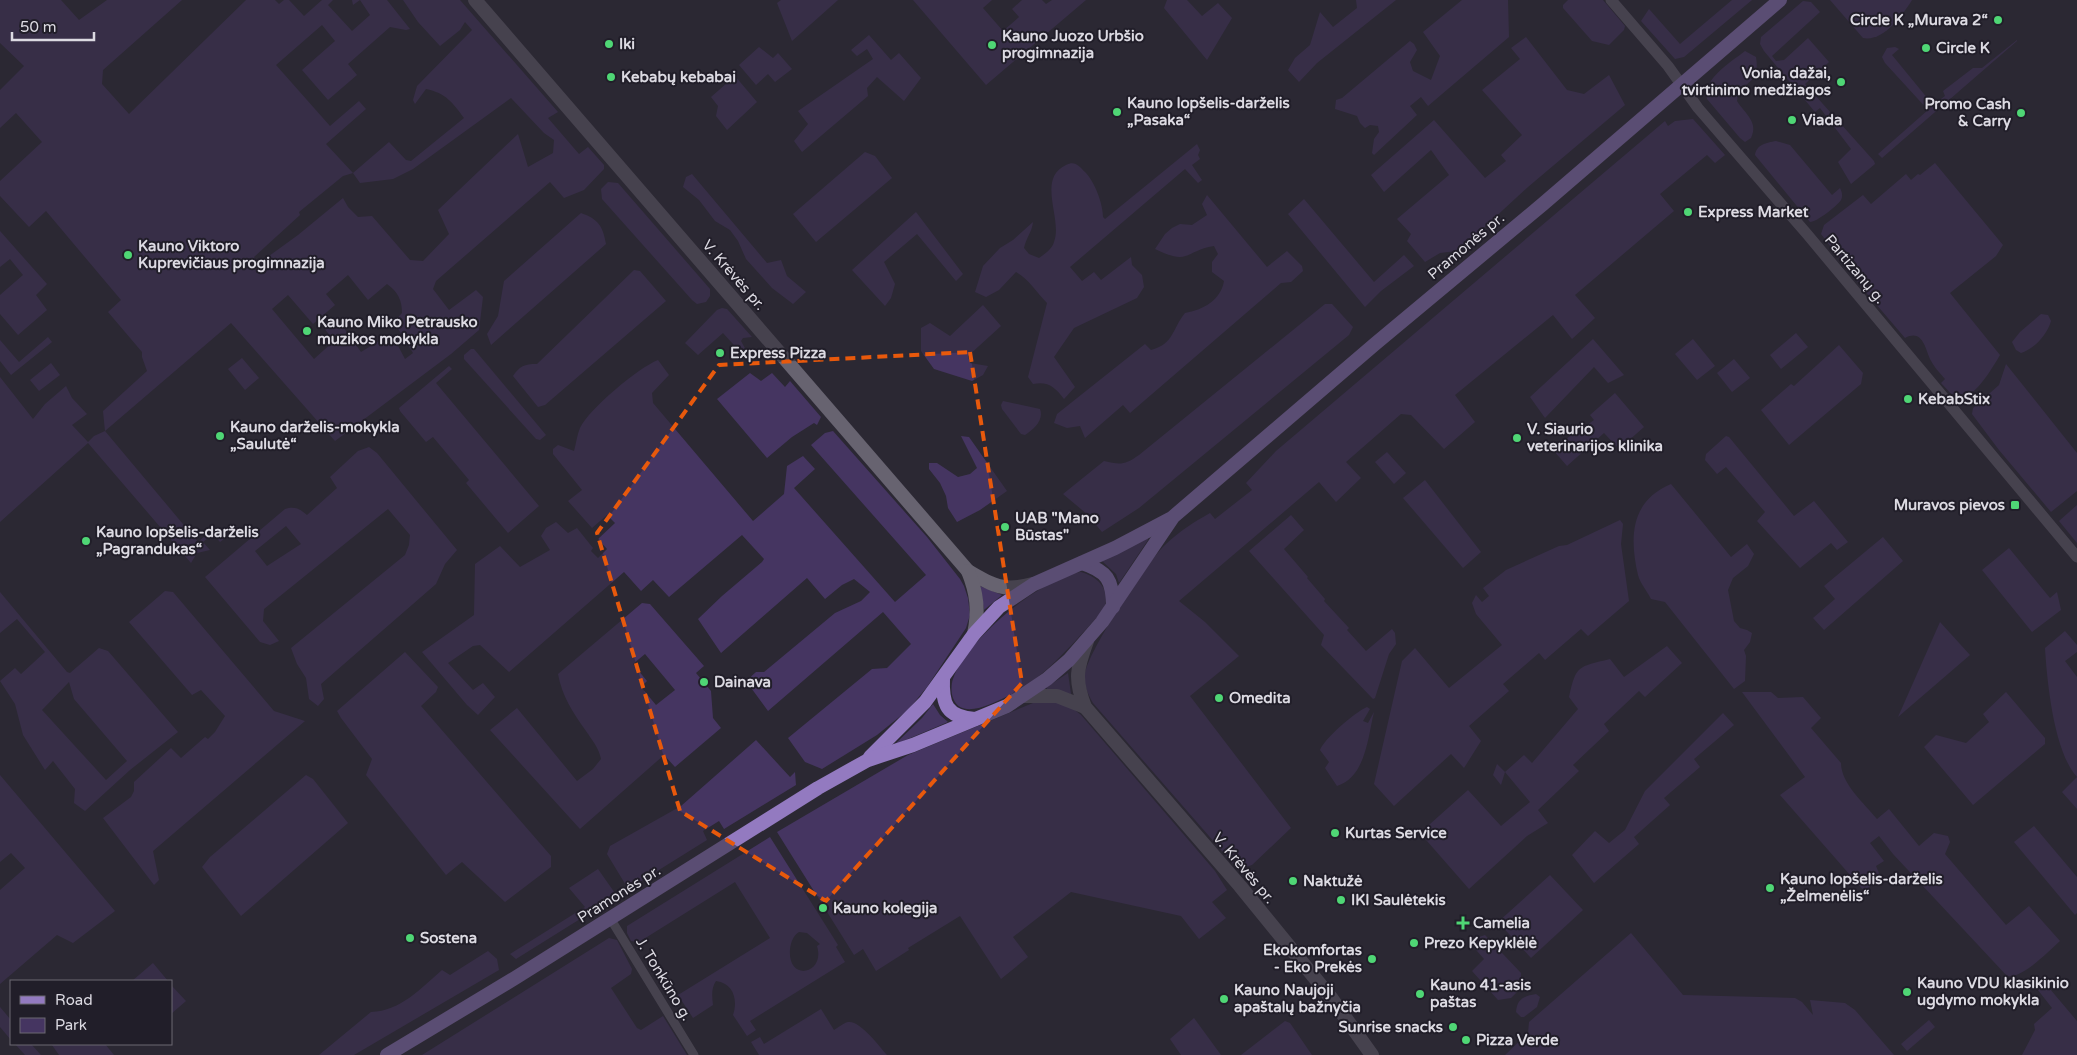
<svg xmlns="http://www.w3.org/2000/svg" width="2077" height="1055" viewBox="0 0 2077 1055" font-family="'Varela Round',sans-serif">
	<rect width="100%" height="100%" fill="#2b2833"/>
	<g fill="#453561" fill-rule="evenodd">
		<path d="M0 0H61L79 20 107 0H182L103 70 102 84 129 114 246 0H275L279 4 284 0H289L304 16 322 0H333L328 5 352 31 370 15 360 0 353 5 352 0H387L410 29 406 30 390 27 348 64 357 75 328 100 302 70 335 41 322 25 276 65 330 126 359 101 366 109 326 144 353 173 389 142 406 160 411 161 464 118C453 103 446 93 426 89L415 104 413 100 417 86 472 30 465 22 460 30 440 46 418 22 403 0H460L558 112 548 118 579 154 588 147 604 165V169L584 190 564 198 550 182 436 281 433 289 449 310 476 290 483 297 479 330 451 354 335 441 231 323 105 431 198 542 214 528 224 539 220 542 213 534 203 542 210 550 197 553 191 563 88 443 0 522V377L33 419 45 404 66 386 72 398 87 414 72 425 88 442 94 436 105 431 103 411 147 371 142 357V352L108 312 121 300 46 211 29 227 0 196V181L42 142 16 113 0 128V90L24 66 0 43ZM511 98 544 133 554 140 553 153 528 167 518 134 438 210 449 234 423 261 410 260 372 216 358 217 348 207 343 198 298 235 258 264 254 257 300 215 299 212 343 176 353 173 360 183 393 179 413 169ZM348 275 368 300 387 284C398 292 402 300 402 313L394 322 413 353 405 359 395 340 387 336 361 352 336 317 324 328 334 341 314 359 272 309 288 295 313 324 335 305 326 294Z"/>
		<polygon points="781,0 838,0 792,41 777,3"/>
		<polygon points="913,0 992,0 983,8 1003,31 1019,17 1012,9 1022,0 1042,0 1046,4 1052,0 1086,0 986,85"/>
		<polygon points="1167,0 1187,0 1202,16 1218,3 1232,18 1207,60 1164,8"/>
		<polygon points="1356,0 1396,0 1317,63 1299,82 1288,70 1295,58 1310,45 1320,12 1333,27 1357,8"/>
		<polygon points="1462,0 1508,0 1509,37 1428,106 1421,97 1410,106 1417,115 1374,155 1372,153 1374,139 1379,132 1378,126 1370,125 1365,128 1360,123 1357,116 1335,109 1336,100 1342,98 1410,41 1414,44 1417,50 1410,62 1413,71 1431,80 1440,56 1423,32"/>
		<polygon points="1568,0 1603,0 1625,26 1624,30 1609,45 1592,41 1563,8 1563,5"/>
		<polygon points="1732,0 1752,0 1684,57 1675,59 1641,21 1649,9 1680,44"/>
		<path d="M1830 0H1912C1902 16 1883 42 1863 38Z"/>
		<polygon points="1803,1 1811,2 1820,12 1772,56 1776,61 1784,60 1808,38 1829,62 1805,84 1874,161 1875,164 1851,184 1838,162 1851,149 1820,108 1815,112 1764,51 1760,44 1761,37"/>
		<polygon points="869,35 891,60 899,53 921,78 904,101 877,77 867,88 868,96 802,152 794,141 808,124 798,111 873,59 867,49 857,56 851,50"/>
		<polygon points="1526,37 1567,90 1584,94 1609,75 1625,105 1528,187 1465,245 1456,251 1440,253 1425,262 1407,241 1411,234 1397,219 1449,175 1431,150 1384,192 1371,175 1434,120 1485,178 1506,161 1501,155 1522,135 1482,90 1520,59 1511,48"/>
		<polygon points="2017,40 2017,41 1882,158 1878,154 1928,110 1885,63 1882,57 1887,48 1895,47 1899,49 1892,55 1933,105 1945,96 1943,91 1973,68 1982,68"/>
		<polygon points="759,47 773,58 778,53 792,69 775,82 768,74 756,85 739,65"/>
		<path d="M1745 51 1756 57C1761 86 1740 80 1737 101 1745 114 1759 122 1751 138L1745 142 1740 138 1707 99C1703 78 1730 63 1745 51Z"/>
		<polygon points="735,76 757,102 727,130 716,116 718,106 711,97"/>
		<path d="M1693 119 1725 155 1715 163 1707 155 1660 194 1674 211 1575 295 1595 318 1572 339 1553 315 1455 395 1475 422 1444 449 1411 415 1401 414 1346 462 1361 478 1336 502 1319 482 1179 601 1205 622 1239 656 1190 696 1291 828 1252 865 1242 868 1236 867 1093 703C1088 694 1083 684 1085 674 1088 651 1148 560 1166 544 1180 531 1194 522 1210 513L1215 519 1252 490 1246 483 1276 451 1665 121 1668 126 1675 121Z"/>
		<path d="M1776 141 1790 145 1832 195 1840 188C1842 192 1843 196 1841 200 1837 206 1817 222 1810 222L1755 155C1757 144 1766 143 1776 141Z"/>
		<path d="M1197 144 1200 150 1198 155 1200 159 1192 165 1202 180 1198 183 1185 169 1070 267 1082 281 1094 272 1101 280 1131 257 1132 265 1142 275 1144 287 1137 298 1074 328 1054 357 1075 387 1064 399C1055 387 1048 381 1033 384L1028 377 1047 303C1037 293 1029 279 1016 272L999 290 986 297 975 292 983 266 1000 248 1013 240 1033 222C1032 232 1026 238 1024 248L1029 254 1039 258C1045 254 1052 249 1054 242 1063 219 1036 179 1066 165 1075 160 1079 166 1085 172 1095 182 1103 204 1103 217L1105 219Z"/>
		<polygon points="865,152 875,156 892,178 816,242 793,214"/>
		<path d="M1935 163 2003 245 1996 256 1950 293 2000 355C1991 370 1974 400 1956 399L1941 383 1945 379C1939 372 1934 367 1930 359 1925 347 1922 329 1905 338L1864 290 1821 234 1824 225 1863 195 1871 204 1906 174 1911 180 1918 174 1920 175Z"/>
		<polygon points="692,174 767,263 781,260 787,276 806,292 793,304 772,288 746,259 738,241 730,230 715,221 699,200 683,187 686,177"/>
		<polygon points="608,182 618,183 710,289 710,296 706,302 697,304 692,300 602,199 601,189"/>
		<path d="M1207 195 1267 267 1287 251 1302 266 1303 271 1291 282 1281 283 1130 413 1123 405 1085 438 1080 426 1067 428 1054 423 1057 414 1145 344 1151 350C1174 344 1172 329 1185 313 1203 310 1221 300 1224 281L1212 272V262L1218 254 1214 246C1184 251 1190 266 1155 249L1165 234 1172 228 1180 224 1192 225 1207 215 1202 204Z"/>
		<polygon points="1304,199 1374,282 1404,255 1414,266 1381,291 1365,307 1288,214"/>
		<polygon points="916,212 963,274 956,281 917,234 884,262 895,284 891,298 885,306 852,270"/>
		<path d="M581 213C598 219 603 226 606 244L491 345 487 334 498 316 504 281Z"/>
		<polygon points="0,231 47,284 36,295 47,310 18,335 0,314 0,295 23,275 10,259 0,267"/>
		<path d="M634 270 640 271 666 301 545 405 538 407 513 376C520 366 524 364 537 364Z"/>
		<path d="M1325 304H1332L1353 327 1349 335 1139 508 1102 532 1088 515 1063 494 1104 461C1120 465 1125 465 1139 455Z"/>
		<polygon points="983,305 1001,326 968,356 970,363 988,366 983,375 972,381 934,369 921,351 921,328 930,323 950,336"/>
		<polygon points="722,308 727,309 752,337 743,338 741,341 747,352 742,354 723,333 698,355 685,343 717,310"/>
		<path d="M2041 314 2048 315 2051 321C2047 335 2034 349 2021 353L2016 350 2012 342 2020 332Z"/>
		<polygon points="1796,333 1808,347 1781,369 1770,355"/>
		<polygon points="48,337 52,342 11,375 0,361 0,340 19,362"/>
		<polygon points="1593,339 1624,375 1608,383 1594,367 1545,418 1530,397"/>
		<polygon points="1693,339 1715,366 1697,380 1675,354"/>
		<polygon points="1839,345 1863,373 1861,384 1789,445 1761,410 1791,384 1794,386"/>
		<polygon points="471,349 474,349 546,435 540,440 536,439 464,359 464,355"/>
		<polygon points="242,358 259,378 245,390 228,369"/>
		<polygon points="1734,359 1750,378 1732,392 1717,373"/>
		<path d="M658 360 669 375 652 393 653 403 753 521 784 494 787 466 803 456 815 469 794 488 895 602 926 575 811 445 825 433 833 431 927 537 960 579 964 586 968 598 970 615 966 628 927 687 908 710 877 735 822 769 805 762 788 738 872 669 887 668 911 644 883 612 768 711 746 681 756 672H764L835 613 861 601 870 592 854 579 842 585 825 599 807 578 721 653 698 619 722 596 762 562 764 559 742 535 669 597 653 580 641 591 624 572 509 672 480 645 473 646 448 663 473 690 483 683 495 697 478 715 467 705 422 652 474 615 475 564 500 546 520 567 550 550 541 536 546 528 556 522 568 533 577 528 593 548 591 551 598 558 607 549 598 539 615 523 607 515 592 528 568 501 582 490 553 454V449L558 445 574 451C576 444 577 435 580 428 589 409 638 368 658 360Z"/>
		<polygon points="51,363 60,375 39,391 30,380"/>
		<polygon points="2006,364 2077,453 2077,491 2051,512 1999,450 1972,414 1973,408 1999,385"/>
		<polygon points="449,366 452,369 436,383 539,506 508,533 466,483 469,480 433,437 426,442 400,411 399,408"/>
		<polygon points="750,373 761,381 772,373 785,387 790,381 821,417 817,425 814,423 792,437 767,458 717,399"/>
		<polygon points="1615,393 1644,427 1619,449 1604,433 1567,466 1554,451 1577,429 1579,431 1594,420 1590,415"/>
		<path d="M1003 401 1040 409C1044 420 1034 429 1025 435L1021 434 1002 409 1001 405Z"/>
		<polygon points="961,436 969,437 1007,491 980,510 957,522 948,508 946,496 940,483 929,469 929,463 937,463 958,477 970,474 977,468"/>
		<polygon points="1726,436 1729,437 1794,516 1814,501 1848,542 1837,550 1831,543 1800,568 1757,521 1765,512 1726,467 1717,474 1705,460 1706,454"/>
		<path d="M369 447 377 453 457 550 445 564 436 584 321 684 324 699 318 706 309 699 306 678 297 664 291 648 405 555 409 545 410 535 388 509 264 609 263 621 279 641 270 645 260 642 205 577 285 509C295 506 300 509 307 515L337 488 330 477 358 451ZM286 526 301 544 267 566 255 551Z"/>
		<polygon points="1387,452 1406,473 1394,484 1375,462"/>
		<polygon points="1425,480 1481,552 1463,568 1403,498"/>
		<path d="M1671 484 1731 557 1747 544 1754 554 1748 566 1733 578 1728 590 1734 621 1740 628 1747 630 1752 633 1750 642 1744 650 1746 656 1745 681 1734 689 1665 602 1651 599C1647 591 1640 583 1638 575 1629 536 1631 501 1671 484Z"/>
		<polygon points="2077,505 2077,543 2059,521"/>
		<polygon points="1291,515 1304,530 1284,549 1308,577 1307,578 1325,599 1324,601 1349,628 1347,630 1366,651 1392,629 1395,633 1396,644 1389,654 1375,698 1373,699 1321,645 1324,635 1249,551"/>
		<polygon points="1620,520 1623,524 1621,544 1629,601 1588,636 1581,629 1545,660 1539,653 1503,684 1509,691 1469,726 1481,741 1464,768 1451,754 1394,806 1374,784 1402,661 1415,648 1449,688 1502,645 1476,614 1472,603 1476,595 1482,602 1489,596 1483,588 1506,570 1559,546 1567,545"/>
		<polygon points="1883,537 1903,561 1824,630 1813,618 1835,599 1824,586"/>
		<polygon points="1148,538 1148,540 1119,583 1116,574 1102,561"/>
		<polygon points="2009,548 2050,598 2057,592 2061,610 2032,632 1982,570"/>
		<path d="M1081 572C1095 576 1110 587 1105 605 1103 612 1094 620 1089 626 1065 652 1039 682 1006 697 991 704 961 720 953 698 951 693 951 684 953 679 966 640 1041 578 1081 572Z"/>
		<polygon points="980,586 1002,595 984,610"/>
		<polygon points="165,591 173,592 274,711 305,721 153,851 159,880 154,885 103,818 131,797 134,791 134,782 171,748 181,758 205,737 208,739 215,732 225,716 201,690 192,695 129,622"/>
		<path d="M0 592 67 672 70 673 99 648 108 651 178 732 130 770 85 811 74 803 75 789 53 761 45 770 23 735 15 704 0 681 15 668 21 674 45 652 17 619 0 633ZM69 682 74 699 127 761 106 780 42 710Z"/>
		<path d="M642 603 650 604 704 666 696 673 711 691 713 718 721 728 675 767 664 755 580 829 490 730 517 708 577 781 593 769 601 759C599 748 592 740 586 731 573 713 562 696 558 674ZM645 654 675 690 656 705 641 687 647 681 633 664Z"/>
		<polygon points="1940,622 1970,655 1898,717"/>
		<path d="M2065 631 2077 645V652L2065 661 2077 677V777C2054 752 2047 682 2045 648Z"/>
		<path d="M1667 646 1682 663 1645 697 1639 691 1604 724 1609 731 1573 765 1579 771 1538 810 1548 823 1527 836 1469 889 1420 833 1468 790 1501 826 1530 802 1505 772 1501 785 1493 775 1497 764 1505 772 1524 755 1532 763 1578 709 1569 697C1576 665 1578 667 1610 659L1624 677Z"/>
		<polygon points="405,652 438,687 436,692 421,706 551,856 551,867 505,902 462,862 446,875 366,775 372,759 341,718 337,711"/>
		<polygon points="1068,673 1071,694 1047,689 1047,687"/>
		<path d="M1742 692H1771L1778 698 1803 697 1821 718 1811 728 1841 763C1841 784 1865 804 1877 819L1889 809 1919 846 1934 833 1948 836 1950 842 1945 854 2006 925 2029 906 2060 941C2049 951 2022 979 2007 976L1893 854 1879 836 1870 843 1884 861 1876 866 1881 878 1864 891 1780 795 1805 777Z"/>
		<polygon points="2006,692 2045,738 2045,744 1973,805 1924,747 1936,735 1966,743 1989,722 1983,714"/>
		<polygon points="1048,700 1071,707 1081,715 1215,871 1227,890 1212,902 1226,918 1199,939 1181,916 1071,892 1013,937 1028,957 1001,979 960,916 908,948 909,950 876,971 863,949 854,955 777,832 908,755 1033,703"/>
		<polygon points="933,704 940,715 948,722 894,745 922,718"/>
		<path d="M1367 707 1370 709 1363 721 1368 723 1374 712C1368 736 1366 777 1337 786L1325 768 1329 762 1320 750C1324 739 1355 712 1367 707Z"/>
		<polygon points="1723,713 1734,725 1694,759 1700,767 1664,798 1670,805 1634,837 1639,844 1594,883 1572,855 1595,831 1609,843 1625,830 1645,791"/>
		<polygon points="756,740 790,777 795,772 796,785 724,829 719,821 703,831 707,840 630,888 627,887 607,854 610,846 681,806"/>
		<polygon points="0,775 115,911 73,943 57,935 0,984 0,890 25,868 11,853 0,862"/>
		<polygon points="306,775 313,779 348,823 241,916 202,867 210,857"/>
		<polygon points="2077,777 2077,809 2062,792"/>
		<polygon points="2034,826 2077,877 2077,913 2075,915 2014,842"/>
		<path d="M770 837 838 945 836 947 845 962 750 1021 756 1030 747 1036 733 1015C738 1001 734 983 716 981 711 988 712 997 713 1005L693 1018 678 995 770 938 735 882 639 942 631 941 627 933V926ZM799 932 807 933 820 944 817 946C826 974 787 983 790 949 791 942 793 936 799 932Z"/>
		<polygon points="598,869 617,896 516,959 510,954 585,907 569,888"/>
		<polygon points="1550,875 1583,910 1531,958 1498,922"/>
		<polygon points="1631,933 1683,995 1795,998 1802,1002 1813,1015 1810,1000 1845,1003 1855,1010 1894,1055 1505,1055 1528,1033 1529,1022"/>
		<polygon points="1485,935 1521,973 1520,989 1511,998 1498,1000 1472,971 1484,959 1470,943 1476,938"/>
		<polygon points="609,938 617,940 632,969 631,974 611,988 637,1028 641,1030 663,1016 687,1055 422,1055"/>
		<path d="M488 951 497 959 499 970 354 1055H319L371 1012C401 1011 421 988 442 970L450 975Z"/>
		<polygon points="153,963 168,981 132,981"/>
		<polygon points="2039,976 2077,1021 2077,1055 2022,1055 2035,1030 2034,1024 2052,1008 2030,980"/>
		<polygon points="171,985 186,1001 171,1014"/>
		<path d="M1536 994 1540 997 1537 1007 1524 1017H1521L1516 1012C1517 998 1525 996 1536 994Z"/>
		<polygon points="0,1007 11,1020 11,1040 0,1027"/>
		<path d="M821 1009 834 1030C838 1028 843 1023 848 1022 860 1020 879 1046 887 1055H759L751 1042 760 1037 764 1044Z"/>
		<polygon points="1194,1018 1221,1055 1181,1055 1170,1039"/>
		<polygon points="1929,1020 1935,1027 1907,1051 1901,1044"/>
		<polygon points="1285,1021 1290,1023 1312,1055 1241,1055"/>
		<polygon points="15,1044 31,1044 41,1055 25,1055"/>
		<polygon points="53,1044 105,1044 114,1055 59,1055 52,1045"/>
	</g>
	<g fill="none" stroke-linecap="round" stroke-linejoin="round">
		<polyline stroke="#676370" stroke-width="9" points="610,918 694,1055"/>
		<polyline stroke="#676370" stroke-width="11" points="1611,0 1668,66 1698,108 1807,234 2077,557"/>
		<g stroke="#676370" stroke-width="14">
			<path d="M475 0 968 571C993 586 1004 592 1033 584"/>
			<path d="M968 571C977 593 979 611 974 634"/>
			<path d="M1087 641C1077 668 1074 679 1085 707L1240 886 1332 999 1372 1055"/>
			<polyline points="1025,696 1057,696 1085,707"/>
		</g>
		<g stroke="#937ac0" stroke-width="14">
			<path d="M1082 563C1107 571 1113 580 1113 607"/>
			<path d="M943 678C942 704 946 717 975 719"/>
			<polyline points="870,757 925,702 974,634 999,607 1034,584 1115,548 1170,519"/>
			<polyline points="387,1055 515,978 818,788 868,760 913,745 1007,706 1047,679 1069,660 1102,622 1173,517 1375,344 1543,204 1780,0"/>
		</g>
	</g>
	<path d="M0 0H2077V1055H0ZM970 352 1022 683 826 901 680 811 597 533 719 365Z" fill="#2b2833" fill-opacity=".55" fill-rule="evenodd"/>
	<path fill="none" stroke="#e8590c" stroke-width="4" stroke-dasharray="10 6" stroke-linejoin="round" d="M970 352 1022 683 826 901 680 811 597 533 719 365Z"/>
	<g fill="#4fd675" stroke="#211e29" stroke-width="2">
		<circle cx="1998" cy="20" r="5"/>
		<circle cx="609" cy="44" r="5"/>
		<circle cx="992" cy="45" r="5"/>
		<circle cx="1926" cy="48" r="5"/>
		<circle cx="611" cy="77" r="5"/>
		<circle cx="1841" cy="82" r="5"/>
		<circle cx="1117" cy="112" r="5"/>
		<circle cx="2021" cy="113" r="5"/>
		<circle cx="1792" cy="120" r="5"/>
		<circle cx="1688" cy="212" r="5"/>
		<circle cx="128" cy="255" r="5"/>
		<circle cx="307" cy="331" r="5"/>
		<circle cx="720" cy="353" r="5"/>
		<circle cx="1908" cy="399" r="5"/>
		<circle cx="220" cy="436" r="5"/>
		<circle cx="1517" cy="438" r="5"/>
		<rect x="2010" y="500" width="10" height="10" rx="2.5"/>
		<circle cx="1005" cy="527" r="5"/>
		<circle cx="86" cy="541" r="5"/>
		<circle cx="704" cy="682" r="5"/>
		<circle cx="1219" cy="698" r="5"/>
		<circle cx="1335" cy="833" r="5"/>
		<circle cx="1293" cy="881" r="5"/>
		<circle cx="1770" cy="888" r="5"/>
		<circle cx="1341" cy="900" r="5"/>
		<circle cx="823" cy="908" r="5"/>
		<path d="M1460.5 915.5h5v5h5v5h-5v5h-5v-5h-5v-5h5z"/>
		<circle cx="410" cy="938" r="5"/>
		<circle cx="1414" cy="943" r="5"/>
		<circle cx="1372" cy="959" r="5"/>
		<circle cx="1907" cy="992" r="5"/>
		<circle cx="1420" cy="994" r="5"/>
		<circle cx="1224" cy="999" r="5"/>
		<circle cx="1453" cy="1027" r="5"/>
		<circle cx="1466" cy="1040" r="5"/>
	</g>
	<g text-anchor="middle" dominant-baseline="central" stroke-width="4" stroke-linejoin="round" paint-order="stroke">
		<g font-size="15" font-weight="bold" fill="#dcdae2" stroke="#211e29" text-anchor="start">
			<text x="1988" y="20" text-anchor="end">Circle K „Murava 2“</text>
			<text x="1002" y="36">Kauno Juozo Urbšio<tspan x="1002" dy="17">progimnazija</tspan></text>
			<text x="619" y="44">Iki</text>
			<text x="1936" y="48">Circle K</text>
			<text x="1831" y="73" text-anchor="end">Vonia, dažai,<tspan x="1831" dy="17">tvirtinimo medžiagos</tspan></text>
			<text x="621" y="77">Kebabų kebabai</text>
			<text x="1127" y="103">Kauno lopšelis-darželis<tspan x="1127" dy="17">„Pasaka“</tspan></text>
			<text x="2011" y="104" text-anchor="end">Promo Cash<tspan x="2011" dy="17">&amp; Carry</tspan></text>
			<text x="1802" y="120">Viada</text>
			<text x="1698" y="212">Express Market</text>
			<text x="138" y="246">Kauno Viktoro<tspan x="138" dy="17">Kuprevičiaus progimnazija</tspan></text>
			<text x="317" y="322">Kauno Miko Petrausko<tspan x="317" dy="17">muzikos mokykla</tspan></text>
			<text x="730" y="353">Express Pizza</text>
			<text x="1918" y="399">KebabStix</text>
			<text x="230" y="427">Kauno darželis-mokykla<tspan x="230" dy="17">„Saulutė“</tspan></text>
			<text x="1527" y="429">V. Siaurio<tspan x="1527" dy="17">veterinarijos klinika</tspan></text>
			<text x="2005" y="505" text-anchor="end">Muravos pievos</text>
			<text x="1015" y="518">UAB "Mano<tspan x="1015" dy="17">Būstas"</tspan></text>
			<text x="96" y="532">Kauno lopšelis-darželis<tspan x="96" dy="17">„Pagrandukas“</tspan></text>
			<text x="714" y="682">Dainava</text>
			<text x="1229" y="698">Omedita</text>
			<text x="1345" y="833">Kurtas Service</text>
			<text x="1780" y="879">Kauno lopšelis-darželis<tspan x="1780" dy="17">„Želmenėlis“</tspan></text>
			<text x="1303" y="881">Naktužė</text>
			<text x="1351" y="900">IKI Saulėtekis</text>
			<text x="833" y="908">Kauno kolegija</text>
			<text x="1473" y="923">Camelia</text>
			<text x="420" y="938">Sostena</text>
			<text x="1424" y="943">Prezo Kepyklėlė</text>
			<text x="1362" y="950" text-anchor="end">Ekokomfortas<tspan x="1362" dy="17">- Eko Prekės</tspan></text>
			<text x="1917" y="983">Kauno VDU klasikinio<tspan x="1917" dy="17">ugdymo mokykla</tspan></text>
			<text x="1430" y="985">Kauno 41-asis<tspan x="1430" dy="17">paštas</tspan></text>
			<text x="1234" y="990">Kauno Naujoji<tspan x="1234" dy="17">apaštalų bažnyčia</tspan></text>
			<text x="1443" y="1027" text-anchor="end">Sunrise snacks</text>
			<text x="1476" y="1040">Pizza Verde</text>
		</g>
		<g font-size="15" fill="#dcdae2" stroke="#211e29">
			<text transform="translate(1466 246) rotate(-40)">Pramonės pr.</text>
			<text transform="translate(1855 269) rotate(50)">Partizanų g.</text>
			<text transform="translate(734 275) rotate(49)">V. Krėvės pr.</text>
			<text transform="translate(1244 868) rotate(50)">V. Krėvės pr.</text>
			<text transform="translate(619 894) rotate(-32)">Pramonės pr.</text>
			<text transform="translate(664 979) rotate(59)">J. Tonkūno g.</text>
		</g>
	</g>
	<rect x="10" y="980" width="162" height="65" fill="#211e29" stroke="#6c6973"/>
	<rect x="20" y="996" width="25" height="8" fill="#937ac0" stroke="#6c6973"/>
	<text x="55" y="1005" font-size="15" fill="#dcdae2">Road</text>
	<rect x="20" y="1018" width="25" height="15" fill="#453561" stroke="#6c6973"/>
	<text x="55" y="1030" font-size="15" fill="#dcdae2">Park</text>
	<path d="M12 32v8h82v-8" fill="none" stroke="#dcdae2" stroke-width="2.5"/>
	<text x="20" y="32" font-size="15" fill="#dcdae2" stroke="#211e29" stroke-width="4" paint-order="stroke">50 m</text>
</svg>
